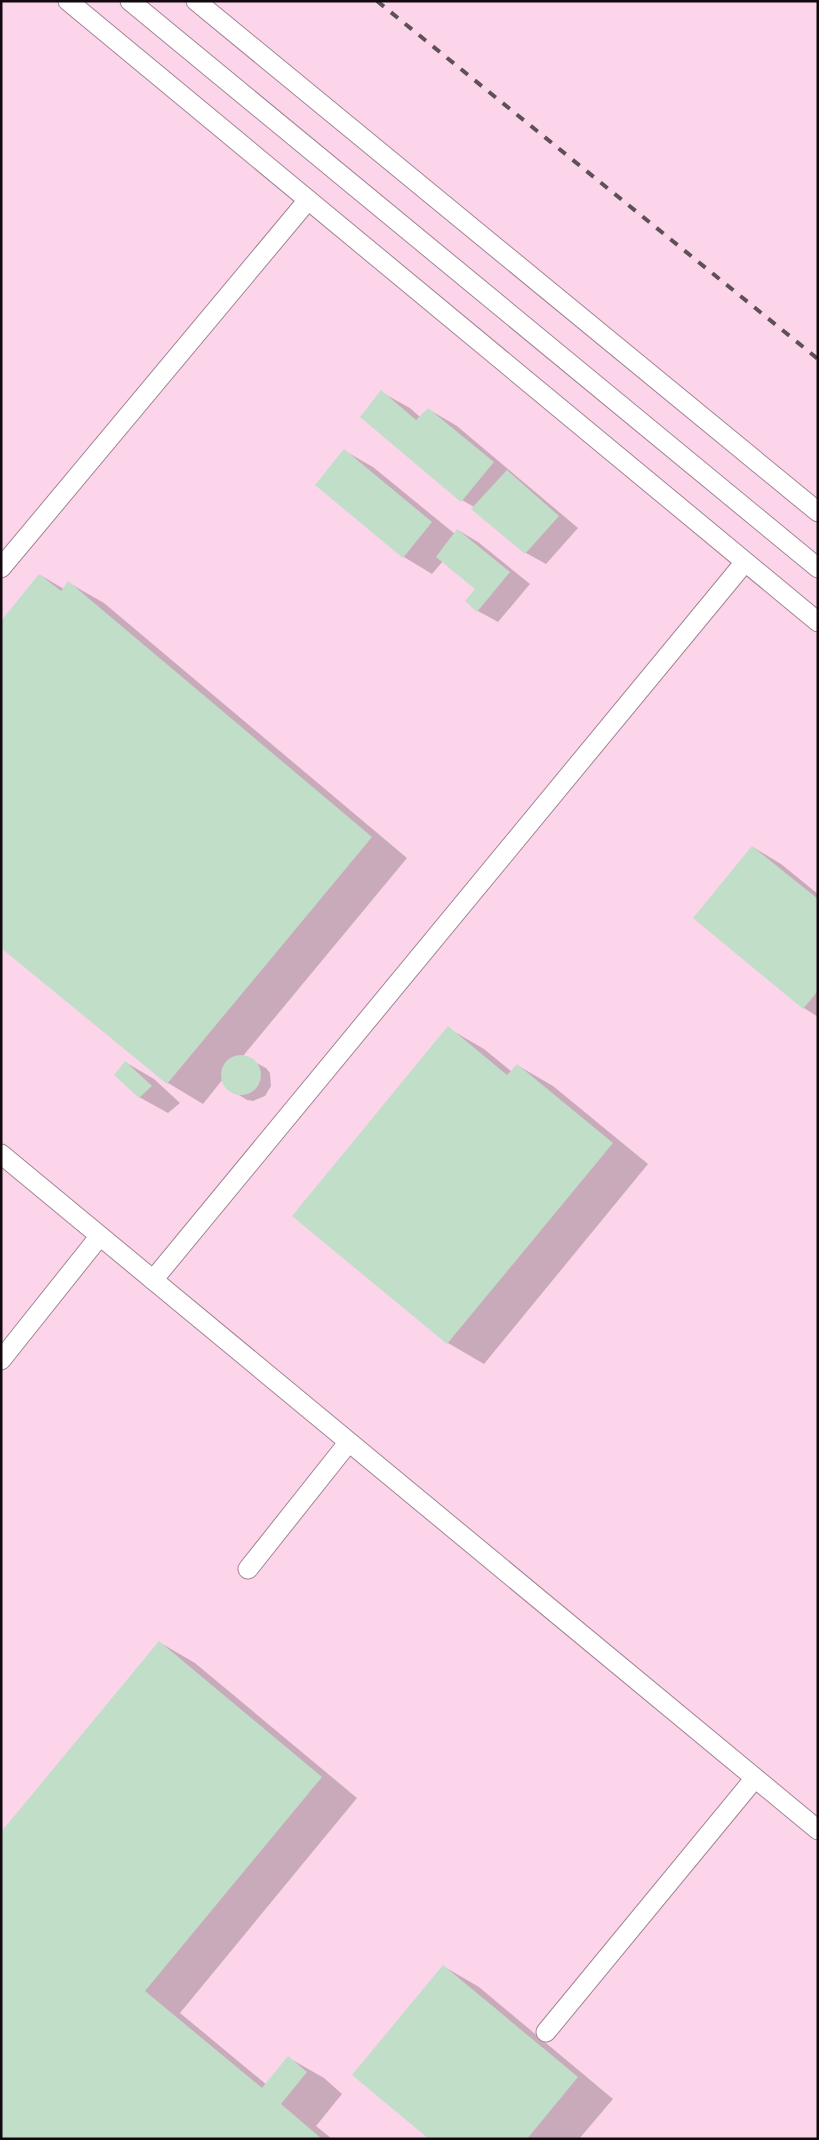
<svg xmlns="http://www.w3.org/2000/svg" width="819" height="2140" viewBox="0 0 819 2140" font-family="'Nunito Sans',sans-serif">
	<rect width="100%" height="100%" fill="#fce8f2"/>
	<rect fill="#fcd5ea" x="1" y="1" width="817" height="2138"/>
	<g fill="#0003">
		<polygon points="381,392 410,408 420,417 428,409 457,426 578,528 546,564 526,553 472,509 474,507 462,500"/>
		<polygon points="345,451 373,467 455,534 458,530 478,542 530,584 498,622 478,611 467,601 476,588 443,561 432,574 404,557"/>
		<polygon points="40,575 64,589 69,583 104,603 407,858 243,1056 266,1068 270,1073 271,1086 265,1096 253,1101 247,1100 226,1087 223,1079 203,1104 168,1083"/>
		<polygon points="753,847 781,864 818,894 818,1017 804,1008 694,918"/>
		<polygon points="448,1028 484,1049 512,1072 517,1065 553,1086 648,1164 484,1364 448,1343 294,1216"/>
		<polygon points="125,1062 154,1079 180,1103 168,1113 139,1097"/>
		<polygon points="159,1642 195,1663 357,1798 180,2013 267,2085 289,2058 324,2078 342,2094 316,2126 332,2139 1,2139"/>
		<polygon points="443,1966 479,1987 613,2099 579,2139 431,2139"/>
	</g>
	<g fill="#c1dec9">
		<polygon points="381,390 416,420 428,408 494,462 461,502 360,417"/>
		<polygon points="344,449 432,522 403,558 315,485"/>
		<polygon points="507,470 559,516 525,554 471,509"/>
		<polygon points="457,529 510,572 477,612 465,601 475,589 436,557"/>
		<polygon points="39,574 61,591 68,581 372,837 167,1084 1,948 1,621"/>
		<polygon points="752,846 818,899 818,991 803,1009 693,918"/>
		<polygon points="448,1026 507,1075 517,1064 613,1143 447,1344 292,1216"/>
		<circle cx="241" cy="1075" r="20"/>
		<polygon points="125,1061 152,1086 139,1098 114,1075"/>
		<polygon points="159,1641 322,1777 145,1991 262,2088 288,2056 307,2072 281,2104 322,2139 1,2139 1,1832"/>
		<polygon points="443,1965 578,2077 527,2139 429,2139 352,2075"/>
	</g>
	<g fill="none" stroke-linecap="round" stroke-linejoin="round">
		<g stroke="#a28594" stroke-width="21">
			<g id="lane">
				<polyline points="68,1 818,622"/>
				<polyline points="130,1 818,568"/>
				<polyline points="196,1 818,512"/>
				<polyline points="1,568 308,200"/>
				<polyline points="1,1154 818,1830"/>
				<polyline points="153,1280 745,562"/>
				<polyline points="1,1360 99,1237"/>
				<polyline points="248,1569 348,1443"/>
				<polyline points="546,2032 755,1778"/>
			</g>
		</g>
		<use href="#lane" stroke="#fff" stroke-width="19"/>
		<polyline stroke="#5d5057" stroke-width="4" stroke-dasharray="9 9" stroke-linecap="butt" points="377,1 818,359"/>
	</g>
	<rect width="819" height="2140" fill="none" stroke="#12080e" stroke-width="5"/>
</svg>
